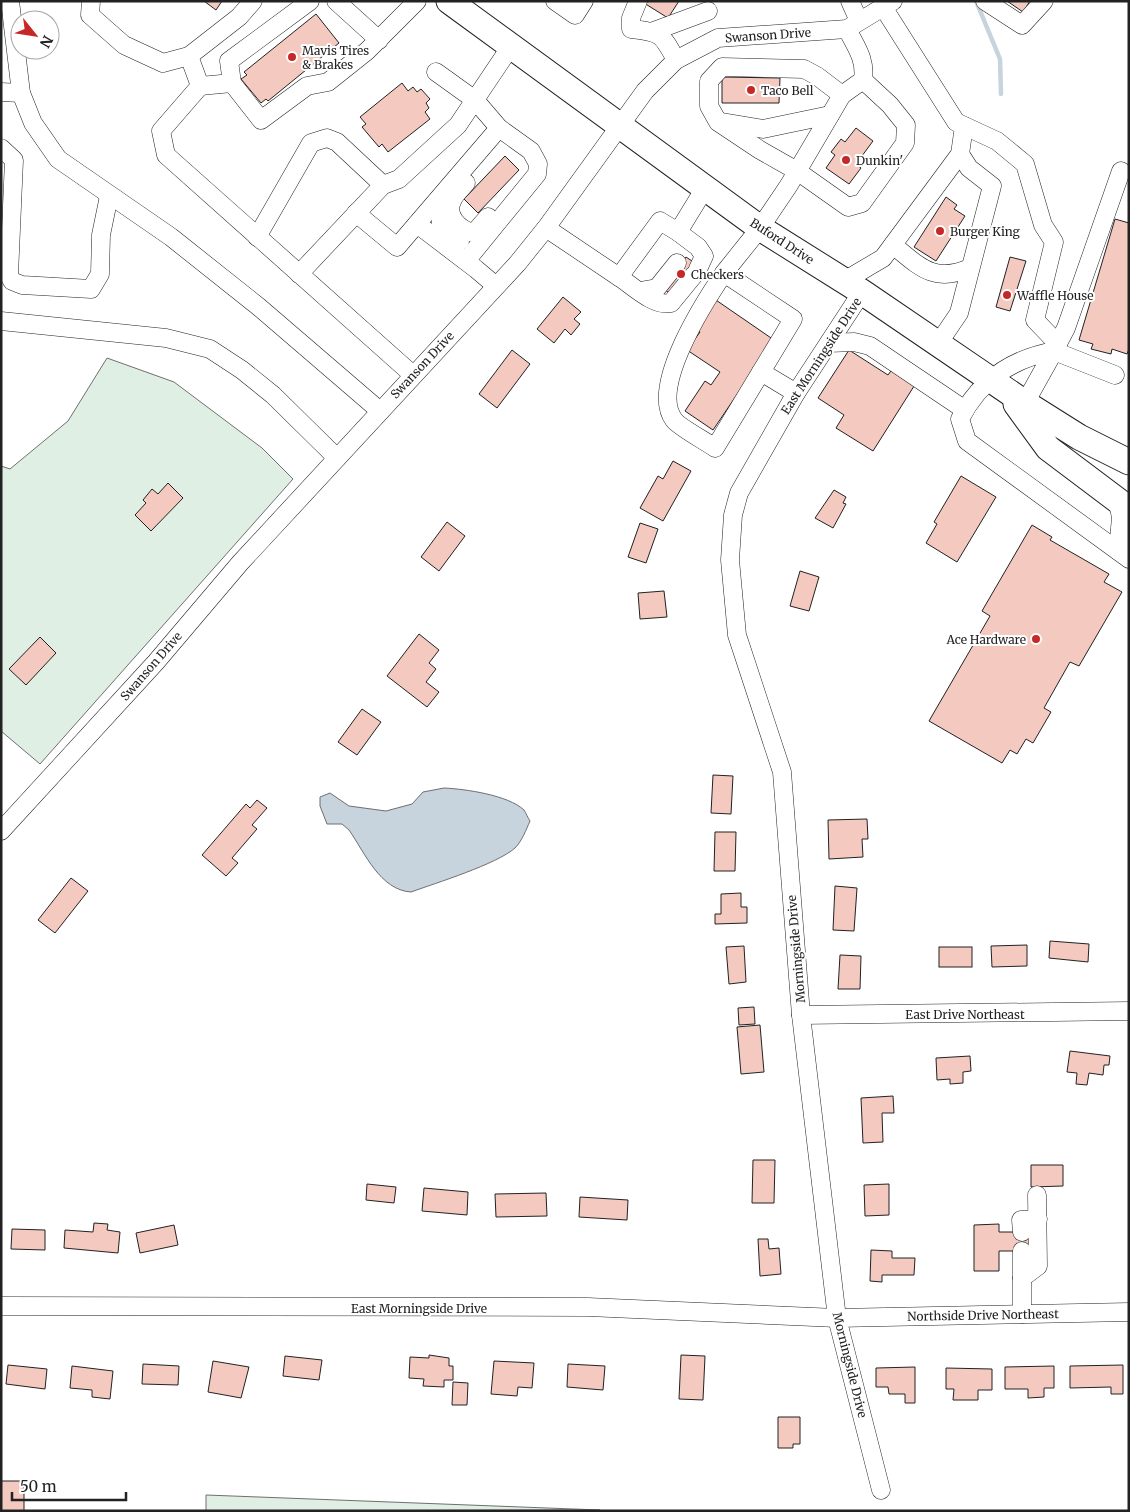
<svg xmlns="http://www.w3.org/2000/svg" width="1130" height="1512" viewBox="0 0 1130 1512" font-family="Merriweather,serif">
	<rect width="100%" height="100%" fill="#fff"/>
	<g fill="#e0efe3" stroke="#6f6f6f">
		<polygon points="107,358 174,382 262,448 293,479 40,764 1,731 1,466 10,469 68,421"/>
		<polygon points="206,1495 600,1510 206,1511"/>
	</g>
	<path fill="#c7d3dd" stroke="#6f6f6f" d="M444 788C465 789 508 795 524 810 526 813 528 818 530 821 526 830 522 841 515 848 497 864 436 883 411 892 380 890 365 853 349 830L342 824H327L320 806V797L330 793 349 806 386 811 412 804 423 792Z"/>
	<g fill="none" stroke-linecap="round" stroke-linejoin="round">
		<polyline stroke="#c7d3dd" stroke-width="4.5" points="976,1 1000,59 1001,94"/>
	</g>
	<g fill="#f3c9c0" stroke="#222">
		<polygon points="204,1 222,1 216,10"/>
		<polygon points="645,1 679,1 668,18 644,3"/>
		<polygon points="1007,1 1030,1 1023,12"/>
		<polygon points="316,14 339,43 268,101 266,99 261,103 241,79 247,75 244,72"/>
		<polygon points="722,77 780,78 779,103 722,103"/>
		<polygon points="402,83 408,91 413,87 417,92 421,89 430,99 426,103 429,108 425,112 430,119 388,152 382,144 379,147 362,127 366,124 360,117"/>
		<polygon points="856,128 873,141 856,164 861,168 849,184 826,168 835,155 831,152 841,139 845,142"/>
		<polygon points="505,156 519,170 478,213 464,199"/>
		<polygon points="946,197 957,205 954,209 965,216 936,261 914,247"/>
		<polygon points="1115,219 1129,223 1129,349 1127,354 1112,349 1111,354 1091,349 1093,344 1079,340"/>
		<polygon points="686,257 695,263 673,296 664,289"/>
		<polygon points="1010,257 1026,261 1010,311 996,307"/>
		<polygon points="563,297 581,312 574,319 580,324 571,335 565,329 554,343 537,329"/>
		<polygon points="713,298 774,340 713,430 685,411 705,381 711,385 720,372 687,350 700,332 693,328"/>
		<polygon points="512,350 530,364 497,408 479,394"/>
		<polygon points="849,350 888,375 893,368 916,383 873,451 836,428 844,415 818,398"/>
		<polygon points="673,461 691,471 663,521 640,508 658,476 663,479"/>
		<polygon points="961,476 996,497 957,562 926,543 937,524 934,522"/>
		<polygon points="168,483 183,498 151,531 135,515 146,503 143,500 152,489 158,494"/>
		<polygon points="834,490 846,497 843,503 846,504 833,528 815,518"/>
		<polygon points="447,522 465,536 439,571 421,557"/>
		<polygon points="640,523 658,529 646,563 628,557"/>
		<polygon points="1032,525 1052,537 1050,540 1109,574 1104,582 1122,592 1079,666 1070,662 1044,708 1051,712 1033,743 1026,739 1017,754 1010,750 1002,763 929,721 990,616 982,611"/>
		<polygon points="800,571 819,577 809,611 790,606"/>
		<polygon points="664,591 667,617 640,619 638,593"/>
		<polygon points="419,634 439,650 429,663 436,669 426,682 439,692 427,707 387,676"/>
		<polygon points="40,637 56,653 26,685 9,669"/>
		<polygon points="362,709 381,722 357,755 338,742"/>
		<polygon points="713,775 733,776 731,814 711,813"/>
		<polygon points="257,800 267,808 252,825 257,829 232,858 238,863 226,876 202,855 246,804 250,808"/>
		<polygon points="867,819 868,839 862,839 863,857 829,859 828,820"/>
		<polygon points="715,832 736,832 735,871 714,871"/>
		<polygon points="71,878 88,891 55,933 38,920"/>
		<polygon points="835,886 857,888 854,931 833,930"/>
		<polygon points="741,893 741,907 747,907 747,923 715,924 715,914 721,914 721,894"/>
		<polygon points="1050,941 1089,944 1088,962 1049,958"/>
		<polygon points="1027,945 1027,966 992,967 991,946"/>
		<polygon points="744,946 746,982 729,984 726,947"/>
		<rect x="939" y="947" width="33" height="20"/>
		<polygon points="840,955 861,956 860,989 838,989"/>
		<polygon points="754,1007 755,1024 739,1025 738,1008"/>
		<polygon points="760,1025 764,1072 741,1074 737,1027"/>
		<polygon points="1070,1051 1110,1056 1109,1065 1104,1065 1103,1075 1089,1073 1087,1085 1076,1084 1077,1073 1067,1072"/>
		<polygon points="970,1056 971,1071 963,1072 963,1083 950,1084 950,1079 937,1080 936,1058"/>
		<polygon points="893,1096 894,1113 882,1113 883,1142 863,1143 861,1098"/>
		<polygon points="753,1160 775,1160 774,1203 752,1203"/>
		<polygon points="1031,1165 1063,1165 1063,1186 1031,1187"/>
		<polygon points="367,1184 396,1187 394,1203 366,1200"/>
		<polygon points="889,1184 889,1215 865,1216 864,1185"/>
		<polygon points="424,1188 468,1192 467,1215 422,1211"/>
		<polygon points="546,1193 547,1216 496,1217 495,1194"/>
		<polygon points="580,1197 628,1200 627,1220 579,1217"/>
		<polygon points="94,1223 108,1224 107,1230 120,1232 118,1253 64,1248 65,1230 93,1232"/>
		<polygon points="999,1224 999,1232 1034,1232 1034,1251 999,1251 999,1271 974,1271 974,1225"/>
		<polygon points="174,1225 178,1245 140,1253 136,1233"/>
		<polygon points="12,1229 45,1230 45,1250 11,1249"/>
		<polygon points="758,1239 768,1239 769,1249 779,1248 781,1274 760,1276"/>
		<polygon points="871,1250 892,1251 892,1258 915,1258 914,1275 882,1275 882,1282 870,1281"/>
		<polygon points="429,1355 449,1358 449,1366 453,1366 453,1380 444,1380 444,1387 423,1386 424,1379 409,1378 410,1357 429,1358"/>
		<polygon points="681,1355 705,1356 703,1400 679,1399"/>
		<polygon points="285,1356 322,1360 319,1380 283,1376"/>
		<polygon points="213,1361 249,1367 241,1398 208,1392"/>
		<polygon points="494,1361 534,1363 532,1388 518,1387 517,1396 491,1394"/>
		<polygon points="143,1364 179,1366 178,1385 142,1384"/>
		<polygon points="568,1364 605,1366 603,1390 567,1387"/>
		<polygon points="8,1365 47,1369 45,1389 6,1384"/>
		<polygon points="1123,1365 1123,1394 1111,1394 1111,1387 1070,1388 1070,1366"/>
		<polygon points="72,1366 113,1371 110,1399 92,1397 92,1390 70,1388"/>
		<polygon points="1054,1366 1054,1388 1044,1388 1044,1397 1028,1398 1028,1389 1005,1389 1005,1367"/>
		<polygon points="915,1367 915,1403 905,1403 905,1394 889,1394 888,1387 876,1387 876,1368"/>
		<polygon points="946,1368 992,1369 992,1390 978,1390 978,1400 953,1400 954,1389 946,1389"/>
		<polygon points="453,1382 468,1383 467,1405 452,1405"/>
		<polygon points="778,1417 800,1417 800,1444 793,1444 793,1448 778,1448"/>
		<rect x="1" y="1481" width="23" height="30"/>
	</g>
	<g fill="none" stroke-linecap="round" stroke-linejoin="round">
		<g stroke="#222" stroke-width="19">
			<g id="minor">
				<polyline points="10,1 21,93 33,123 58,159 171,237 259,307 380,411"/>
				<polyline points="91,1 90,15 124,45 163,63 189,56 239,17 253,1"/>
				<polyline points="310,1 229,61 232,83 261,120 307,86 328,82 367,51 417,1"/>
				<polyline points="336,1 379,40"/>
				<polyline points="555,1 575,15 584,1"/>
				<path d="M638 1 631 18V29C661 32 662 34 676 60"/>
				<polyline points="850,1 859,21"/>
				<polyline points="985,1 1022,25 1044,1"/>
				<polyline points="883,7 956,122 997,141 1025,164 1043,225 1054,242 1035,320 1058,344"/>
				<polyline points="654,31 708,11"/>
				<polyline points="189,56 200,86 161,131 166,155 413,375"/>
				<polyline points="436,72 475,100 499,128 531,151 538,164 537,174 466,261"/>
				<polyline points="200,86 232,83"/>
				<polyline points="1,92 21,93"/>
				<polyline points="842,95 817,76 804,69 722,67 709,81 709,106 718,122 760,150 797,171 848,207 862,203 905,143 906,125 890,105 863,80"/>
				<polyline points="722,122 763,129 830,115"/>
				<polyline points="1,148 14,160 9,275 12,281 22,285 91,289 100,274 101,235 109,196"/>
				<path d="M466 183C462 188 456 193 453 199 444 215 459 230 474 233L488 217"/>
				<path d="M452 199C439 216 432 234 460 241"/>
				<polyline points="356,213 397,247 499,128"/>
				<polyline points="417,224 476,269 496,286"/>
				<polyline points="546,228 619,277 660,221 678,232 705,188"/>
				<polyline points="678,232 698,247 704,256 698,269"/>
				<polyline points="257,237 311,143 327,138 337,142 383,185 399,179 458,125 511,46"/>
				<path d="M893 245C921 268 934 283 970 268"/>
				<path d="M724 273C705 301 649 387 674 420 679 427 707 442 715 448L761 372"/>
				<polyline points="299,274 383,185"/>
				<path d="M619 277C633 286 654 307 671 303L694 275"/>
				<polyline points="844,281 883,258 960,154 964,126"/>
				<polyline points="640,291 657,288 677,263"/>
				<polyline points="862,292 796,393 739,493 733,515 730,560 737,635 782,772 801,1015 837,1318 881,1490"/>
				<polyline points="1,321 166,338 210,349 242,370 273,395 337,458"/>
				<polyline points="829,343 854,342 870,346 965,410"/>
				<polyline points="938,344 959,313 992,186 969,168 960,154"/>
				<polyline points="1115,375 1054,351 1066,328 1121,171"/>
				<path d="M796 393 761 372 793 319 724 273 760 228 789 185 842 95 863 80C866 59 856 47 847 29"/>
				<path d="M1025 403 1054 351C1011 359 980 380 960 419L967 441 1129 559"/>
				<polyline points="1117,499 1121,517 1118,551 1127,547"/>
				<polyline points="1,831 156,662 240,563 517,264 546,228 645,91 676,60 718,38 847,29 893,1"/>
				<polyline points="801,1015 1129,1011"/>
				<polyline points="1022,1232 1021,1220 1038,1219"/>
				<polyline points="1022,1278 1038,1266 1037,1195"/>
				<polyline points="1,1306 588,1307 837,1318 1129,1312"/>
				<polyline points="1022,1314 1022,1251"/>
			</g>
		</g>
		<g stroke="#222" stroke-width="27">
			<g id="highway">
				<polyline points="449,1 760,228 862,292 1025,403 1079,437 1129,462"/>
				<polyline points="1016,404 1048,448 1129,509"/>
			</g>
		</g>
		<use href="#minor" stroke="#fff" stroke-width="18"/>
		<use href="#highway" stroke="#fff" stroke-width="25"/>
	</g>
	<g fill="#c62828" stroke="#fff" stroke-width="2">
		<circle cx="292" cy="57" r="5"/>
		<circle cx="751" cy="90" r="5"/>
		<circle cx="846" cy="160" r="5"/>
		<circle cx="940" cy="231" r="5"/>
		<circle cx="681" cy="274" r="5"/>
		<circle cx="1007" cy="295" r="5"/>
		<circle cx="1036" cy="639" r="5"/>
	</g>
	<g text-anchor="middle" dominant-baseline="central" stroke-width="4" stroke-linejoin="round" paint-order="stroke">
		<g font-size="12" fill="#222" stroke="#fff">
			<text transform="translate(768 35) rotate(-4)">Swanson Drive</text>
			<text transform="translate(782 241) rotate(33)">Buford Drive</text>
			<text transform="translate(821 356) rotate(-57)">East Morningside Drive</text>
			<text transform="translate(422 365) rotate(-47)">Swanson Drive</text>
			<text transform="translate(151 666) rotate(-49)">Swanson Drive</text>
			<text transform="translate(796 949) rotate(-95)">Morningside Drive</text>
			<text x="965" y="1014">East Drive Northeast</text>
			<text x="419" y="1308">East Morningside Drive</text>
			<text transform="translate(983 1315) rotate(-1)">Northside Drive Northeast</text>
			<text transform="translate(850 1365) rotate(76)">Morningside Drive</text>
		</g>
		<g font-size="12" fill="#222" stroke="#fff" text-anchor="start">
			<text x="302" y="50">Mavis Tires<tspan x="302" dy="14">&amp; Brakes</tspan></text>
			<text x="761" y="90">Taco Bell</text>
			<text x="856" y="160">Dunkin'</text>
			<text x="950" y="231">Burger King</text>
			<text x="691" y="274">Checkers</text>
			<text x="1017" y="295">Waffle House</text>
			<text x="1026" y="639" text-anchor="end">Ace Hardware</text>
		</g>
	</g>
	<rect width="1130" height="1512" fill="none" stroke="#222222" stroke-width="5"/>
	<g transform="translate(35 35) rotate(120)"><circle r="24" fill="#ffffff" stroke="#a7a7a7"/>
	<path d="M0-4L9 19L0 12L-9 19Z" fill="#c62828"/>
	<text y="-8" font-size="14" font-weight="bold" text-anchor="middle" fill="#222222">N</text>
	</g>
	<path d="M12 1492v8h114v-8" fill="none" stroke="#222222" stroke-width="2.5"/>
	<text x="20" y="1492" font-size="15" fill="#222222" stroke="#ffffff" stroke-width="4" paint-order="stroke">50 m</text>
</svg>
